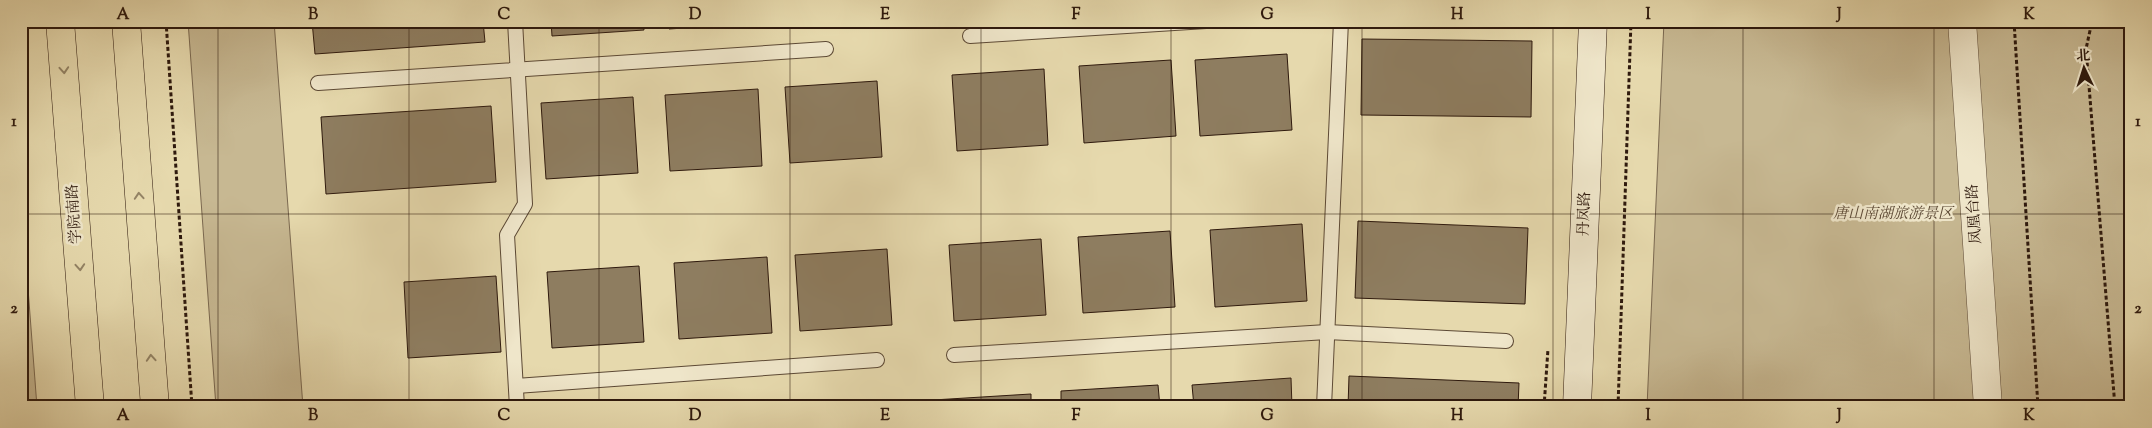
<svg xmlns="http://www.w3.org/2000/svg" width="2152" height="428" viewBox="0 0 2152 428" font-family="'Sorts Mill Goudy','Noto Serif SC',serif">
	<rect width="100%" height="100%" fill="#e6d9ad"/>
	<filter id="stains"><feTurbulence type="fractalNoise" baseFrequency=".004" numOctaves="4"/><feColorMatrix values="0 0 0 0 .2 0 0 0 0 .09 0 0 0 0 .02 0 0 0 .5 -.17"/></filter>
	<radialGradient id="worn" r=".72"><stop offset=".6" stop-color="#630" stop-opacity="0"/><stop offset="1" stop-color="#630" stop-opacity=".3"/></radialGradient>
	<g fill="#c7b892" stroke="#7a6850">
		<polygon points="188,21 274,21 303,407 216,407"/>
		<polygon points="1664,21 2131,21 2131,407 1647,407"/>
		<polygon points="21,196 37,407 21,407"/>
	</g>
	<g fill="#8e7d60" stroke="#2e190d">
		<polygon points="312,21 483,21 485,42 315,54"/>
		<polygon points="551,21 643,21 644,30 552,36"/>
		<polygon points="668,21 761,21 761,23 669,29"/>
		<polygon points="1362,39 1532,41 1531,117 1361,115"/>
		<polygon points="1287,54 1292,130 1200,136 1195,60"/>
		<polygon points="1171,60 1176,136 1084,143 1079,66"/>
		<polygon points="1044,69 1048,145 957,151 952,75"/>
		<polygon points="877,81 882,157 790,163 785,87"/>
		<polygon points="758,89 762,166 670,171 665,95"/>
		<polygon points="633,97 638,173 546,179 541,103"/>
		<polygon points="491,106 496,182 326,194 321,117"/>
		<polygon points="1358,221 1528,228 1525,304 1355,298"/>
		<polygon points="1302,224 1307,301 1215,307 1210,230"/>
		<polygon points="1170,231 1175,307 1083,313 1078,237"/>
		<polygon points="1041,239 1046,315 954,321 949,245"/>
		<polygon points="887,249 892,325 800,331 795,255"/>
		<polygon points="767,257 772,333 679,339 674,263"/>
		<polygon points="639,266 644,342 552,348 547,272"/>
		<polygon points="496,276 501,352 408,358 404,282"/>
		<polygon points="1349,376 1519,383 1518,407 1348,407"/>
		<polygon points="1291,378 1292,407 1194,407 1192,385"/>
		<polygon points="1158,385 1160,407 1061,407 1061,391"/>
		<polygon points="1031,394 1031,407 933,407 933,400"/>
		<polygon points="887,403 887,407 824,407"/>
	</g>
	<g fill="none" stroke-linecap="round" stroke-linejoin="round">
		<g stroke="#5c4935" stroke-width="16">
			<g id="lane">
				<polyline points="515,21 525,204 507,235 517,407"/>
				<polyline points="970,36 1206,21"/>
				<polyline points="318,83 826,49"/>
				<polyline points="954,355 1327,332 1506,341"/>
				<polyline points="516,386 877,360"/>
				<polyline points="1324,407 1341,21"/>
			</g>
		</g>
		<g stroke="#5c4935" stroke-width="29">
			<polyline id="street" points="1962,21 1988,407"/>
		</g>
		<g stroke="#2e190d" stroke-width="29">
			<polyline id="secondary" points="1577,407 1593,21"/>
		</g>
		<g stroke="#2e190d" stroke-width="29">
			<g id="primary">
				<polyline points="60,21 90,407"/>
				<polyline points="126,21 155,407"/>
			</g>
		</g>
		<g stroke="#2e190d" stroke-width="3" stroke-dasharray="4 2.5" stroke-linecap="butt">
			<polyline points="166,21 192,407"/>
			<polyline points="2014,21 2038,407"/>
			<polyline points="2098,21 2091,26 2086,49 2115,407"/>
			<polyline points="1544,407 1548,349"/>
			<polyline points="1618,407 1631,21"/>
		</g>
		<use href="#lane" stroke="#efe6ca" stroke-width="14"/>
		<use href="#street" stroke="#efe6ca" stroke-width="28"/>
		<use href="#secondary" stroke="#efe6ca" stroke-width="28"/>
		<use href="#primary" stroke="#e6d9ad" stroke-width="28"/>
	</g>
	<defs><path id="oneway-chevron" d="M-2-3.5L2.5 0L-2 3.5" fill="none" stroke-width="1.6" stroke-linecap="round" stroke-linejoin="round" transform="scale(1.25)"/></defs>
	<g stroke="#938365">
		<use href="#oneway-chevron" transform="translate(64 70) rotate(86)"/>
		<use href="#oneway-chevron" transform="translate(139 196) rotate(-94)"/>
		<use href="#oneway-chevron" transform="translate(80 267) rotate(86)"/>
		<use href="#oneway-chevron" transform="translate(151 358) rotate(-94)"/>
	</g>
	<path fill="none" stroke="#2e190d" stroke-width="1" stroke-opacity="0.55" d="M218 21V407M409 21V407M599 21V407M790 21V407M981 21V407M1171 21V407M1362 21V407M1553 21V407M1743 21V407M1934 21V407M21 214H2131"/>
	<g text-anchor="middle" dominant-baseline="central" stroke-width="5" stroke-linejoin="round" paint-order="stroke">
		<g font-size="15" fill="#2e190d" stroke="#efe6ca">
			<text transform="translate(75 214) rotate(-94)">学院南路</text>
			<text transform="translate(1585 214) rotate(-88)">丹凤路</text>
			<text transform="translate(1975 214) rotate(-94)">凤凰台路</text>
		</g>
		<g font-size="15" font-style="italic" fill="#5c4935" stroke="#efe6ca">
			<text x="1893" y="214">唐山南湖旅游景区</text>
		</g>
	</g>
	<rect width="2152" height="428" fill="none" stroke="#e6d9ad" stroke-width="55"/>
	<g transform="translate(2084 68) rotate(356)" stroke="#efe6ca" stroke-width="4" paint-order="stroke">
	<path d="M0-4L9 19L0 12L-9 19Z" fill="#2e190d"/>
	<text y="-8" font-size="14" font-weight="bold" text-anchor="middle" fill="#2e190d">北</text>
	</g>
	<rect x="28" y="28" width="2096" height="372" fill="none" stroke="#2e190d" stroke-width="2"/>
	<g font-size="16" text-anchor="middle" font-weight="bold" fill="#2e190d">
		<text x="123" y="19">A</text>
		<text x="313" y="19">B</text>
		<text x="504" y="19">C</text>
		<text x="695" y="19">D</text>
		<text x="885" y="19">E</text>
		<text x="1076" y="19">F</text>
		<text x="1267" y="19">G</text>
		<text x="1457" y="19">H</text>
		<text x="1648" y="19">I</text>
		<text x="1839" y="19">J</text>
		<text x="2029" y="19">K</text>
		<text x="14" y="126">1</text>
		<text x="2138" y="126">1</text>
		<text x="14" y="313">2</text>
		<text x="2138" y="313">2</text>
		<text x="123" y="420">A</text>
		<text x="313" y="420">B</text>
		<text x="504" y="420">C</text>
		<text x="695" y="420">D</text>
		<text x="885" y="420">E</text>
		<text x="1076" y="420">F</text>
		<text x="1267" y="420">G</text>
		<text x="1457" y="420">H</text>
		<text x="1648" y="420">I</text>
		<text x="1839" y="420">J</text>
		<text x="2029" y="420">K</text>
	</g>
	<rect width="100%" height="100%" filter="url(#stains)"/>
	<rect width="100%" height="100%" fill="url(#worn)"/>
</svg>
